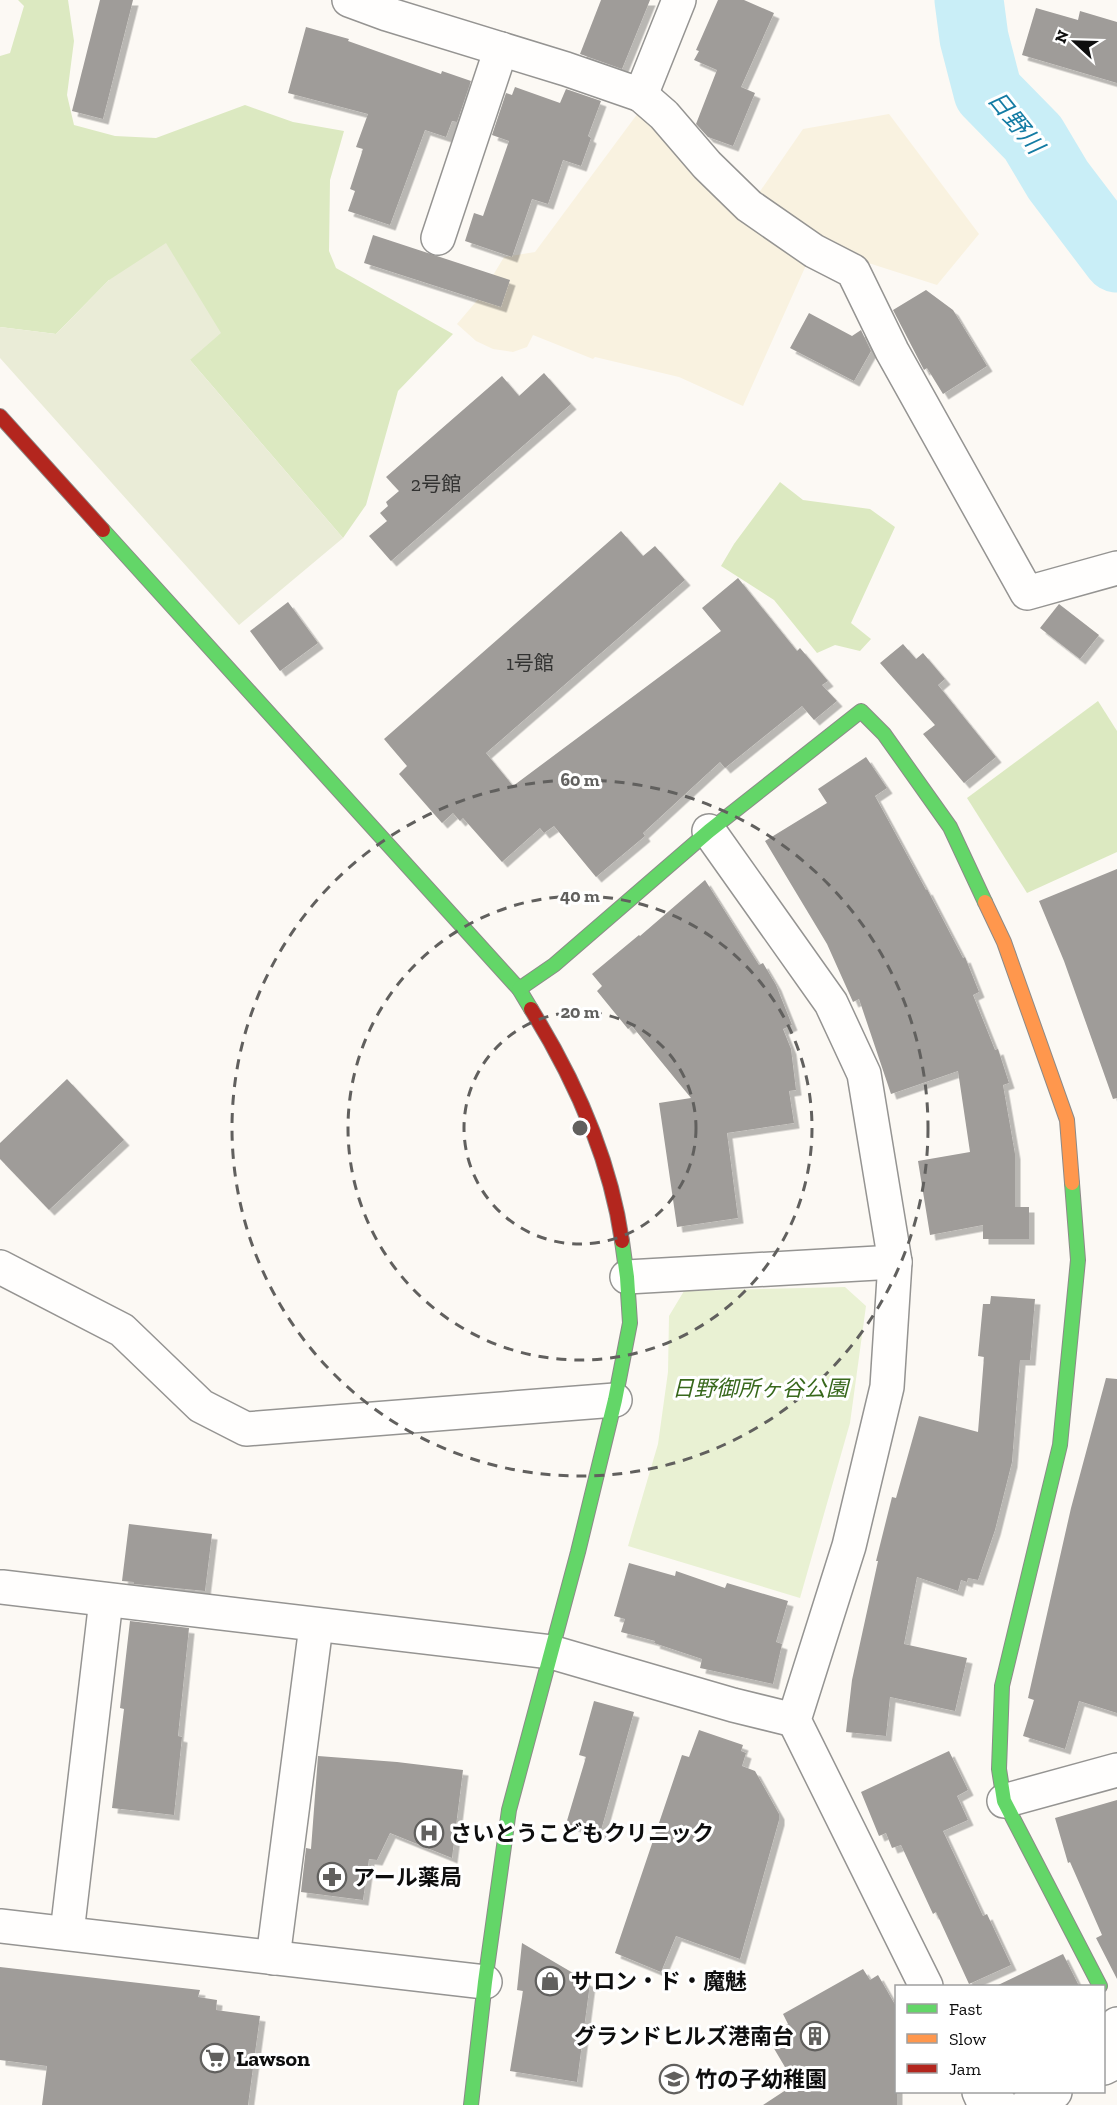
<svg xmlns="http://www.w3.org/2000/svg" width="1117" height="2105" viewBox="0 0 1117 2105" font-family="'Zilla Slab','Noto Sans JP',serif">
	<defs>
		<filter id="shadow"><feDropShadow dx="5.5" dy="5.5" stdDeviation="0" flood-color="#0004"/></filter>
	</defs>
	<rect width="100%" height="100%" fill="#fcf9f4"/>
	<g fill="#f9f2e0">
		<polygon points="638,113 807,263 743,406 679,377 595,357 593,359 533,335 527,347 513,352 493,349 476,341 457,324 480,297 504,257 535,252"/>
		<polygon points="889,114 979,234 937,285 856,259 754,200 803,129"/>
	</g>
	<polygon fill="#e9f1d3" points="845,1287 866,1306 850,1423 800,1598 628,1546 658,1444 668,1372 669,1316 684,1291"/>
	<g fill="#dce9c1">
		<polygon points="18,0 68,0 74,41 67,95 74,125 115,136 156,138 245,105 293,122 344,131 330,180 329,251 336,268 453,334 398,391 366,505 343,538 190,360 109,280 56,334 0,327 0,56 10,53 24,6"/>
		<polygon points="780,482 803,500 870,509 895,527 851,623 871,639 860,651 835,645 817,653 774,600 721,566 734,544"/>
		<polygon points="1098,701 1117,731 1117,852 1027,893 967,798"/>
	</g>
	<polygon fill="#eaecd7" points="166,243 221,333 190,360 343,538 239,625 0,358 0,327 56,334 109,280"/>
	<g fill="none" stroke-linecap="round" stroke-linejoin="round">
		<polyline stroke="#c9eef7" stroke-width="69" points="969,0 974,38 988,92 1033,138 1058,180 1117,258"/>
	</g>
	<g fill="#9f9c99" filter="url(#shadow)">
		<polygon points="100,0 133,0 103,119 72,111"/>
		<polygon points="601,0 650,0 622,69 580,54"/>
		<polygon points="718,0 744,0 774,13 741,87 755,93 733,146 708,137 696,124 717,70 694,60 699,51 696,50"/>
		<polygon points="1036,8 1078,20 1080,11 1117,22 1117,83 1022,55"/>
		<polygon points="306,27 349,39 348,41 441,74 442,71 471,81 457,122 452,121 446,137 425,130 390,225 348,211 355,191 350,189 363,149 356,147 368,114 288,93"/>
		<polygon points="515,87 560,103 566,89 601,101 588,136 591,138 581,166 563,160 548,204 532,199 512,257 465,241 474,213 483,216 509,141 492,135 506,93 512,95"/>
		<polygon points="373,235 510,280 501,307 364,263"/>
		<polygon points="926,290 953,310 987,366 943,394 927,368 924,370 893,310"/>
		<polygon points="809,313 852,336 861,330 871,351 854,381 790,348"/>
		<polygon points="544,373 571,404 391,561 369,536 387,521 380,513 388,506 386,502 399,491 386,477 502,376 519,396"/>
		<polygon points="621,531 643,556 655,546 685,580 486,753 513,786 721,631 702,608 738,578 797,651 800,648 828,681 822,685 837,701 814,720 802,706 725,768 720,762 643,833 645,836 596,877 554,826 544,833 540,828 502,862 463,818 460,821 453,813 442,823 399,774 407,766 384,739"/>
		<polygon points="288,602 318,643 280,671 250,631"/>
		<polygon points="1059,604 1099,635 1080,659 1040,628"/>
		<polygon points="903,644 916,659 923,653 945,679 938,685 996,757 964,783 923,734 935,725 880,663"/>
		<polygon points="866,757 887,788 875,796 926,890 927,889 963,958 965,957 979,992 973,995 995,1050 998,1049 1009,1083 1003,1085 1015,1154 1015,1207 1029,1207 1029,1239 983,1239 983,1225 930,1235 918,1161 970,1152 958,1071 891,1094 859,999 853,1002 827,944 765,841 827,803 818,789"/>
		<polygon points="1117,869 1117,1098 1113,1099 1064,961 1039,901"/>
		<polygon points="705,880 759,965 763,963 776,985 792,1025 783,1029 791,1049 796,1090 789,1091 794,1123 727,1133 738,1218 677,1227 659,1103 691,1098 632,1026 628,1029 597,991 602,986 592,974 639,935 640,936"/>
		<polygon points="67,1079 124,1140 49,1210 0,1159 0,1143"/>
		<polygon points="991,1296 1035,1299 1030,1360 1020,1360 1012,1462 995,1530 978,1580 968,1578 967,1582 961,1580 958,1591 917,1577 904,1644 967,1658 955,1711 890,1697 886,1736 846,1732 852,1680 878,1561 876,1561 892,1497 896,1498 919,1416 978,1432 984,1357 978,1356 983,1304 990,1304"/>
		<polygon points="1106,1378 1117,1379 1117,1713 1079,1701 1065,1749 1023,1736 1034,1700 1028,1698 1071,1508"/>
		<polygon points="129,1524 212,1534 205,1591 134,1584 134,1582 122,1581"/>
		<polygon points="629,1563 675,1576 676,1571 725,1588 727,1583 788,1601 776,1642 782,1644 773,1684 700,1668 702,1659 654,1643 655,1641 621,1632 625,1619 614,1616"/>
		<polygon points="130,1621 189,1628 178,1736 182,1737 174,1815 112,1808 124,1709 120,1708"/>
		<polygon points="594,1701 634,1712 600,1834 566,1824 586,1757 579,1755"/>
		<polygon points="699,1730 743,1745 741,1751 746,1753 742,1766 755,1771 779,1814 779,1820 740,1959 676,1936 661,1972 615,1953 682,1755 689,1757"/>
		<polygon points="949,1751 968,1790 957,1796 968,1820 943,1831 983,1916 987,1914 1011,1965 969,1984 936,1912 933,1914 901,1845 892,1848 886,1833 879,1836 861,1792"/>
		<polygon points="318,1756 397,1762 463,1770 452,1858 390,1833 377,1860 369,1859 363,1900 301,1892 306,1848 311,1849"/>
		<polygon points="1117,1800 1117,1979 1096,1938 1102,1935 1070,1862 1068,1863 1055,1818"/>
		<polygon points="522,1943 590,1983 577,2082 510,2071 523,1991 517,1990"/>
		<polygon points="1063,1954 1079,1986 996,1986"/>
		<polygon points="0,1967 200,1990 198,1997 217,2000 216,2010 260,2016 248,2105 42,2105 47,2066 0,2060"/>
		<polygon points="863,1969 870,1980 878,1975 897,2008 897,2105 763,2105 795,2084 766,2035 788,2024 783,2014"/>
	</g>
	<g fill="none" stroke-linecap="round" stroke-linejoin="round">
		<g stroke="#959492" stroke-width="36">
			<g id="street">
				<polyline points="349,0 387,14 566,69 641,95 679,0"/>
				<polyline points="641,95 664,115 707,165 749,206 814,251 853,271 892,351 1027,593 1117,568"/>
				<polyline points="438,238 501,49"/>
				<polyline points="709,831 831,1003 864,1074 895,1262 887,1387 849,1546 794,1720 926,1986"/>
				<polyline points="0,1267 122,1330 201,1406 246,1429 615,1400"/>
				<polyline points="627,1277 895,1262"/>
				<polyline points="2,1587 551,1652 733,1705 794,1720"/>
				<polyline points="1004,1801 1117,1770"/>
				<polyline points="0,1926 485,1982"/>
				<polyline points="67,1933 106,1600"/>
				<polyline points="273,1958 316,1626"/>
				<polyline points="1104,2068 1112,2064 1117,2024"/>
				<polyline points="979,2092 983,2101 1001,2105"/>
				<polyline points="1027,2105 1055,2092"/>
			</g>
		</g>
		<g stroke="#8c8a88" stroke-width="16">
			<g id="fast">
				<polyline points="103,530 519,989 531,1009"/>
				<polyline points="519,989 554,965 709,831 861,711 884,734 950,827 985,902"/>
				<polyline points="1072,1183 1078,1260 1060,1445 1002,1686 999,1769 1004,1801 1100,1986"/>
				<polyline points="471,2105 485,1982 509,1810 578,1552 615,1400 630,1323 627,1277 622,1241"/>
			</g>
		</g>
		<g stroke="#8c8a88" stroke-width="16">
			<polyline id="slow" points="985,902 1004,942 1067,1120 1072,1183"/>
		</g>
		<g stroke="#8c8a88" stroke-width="16">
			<g id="jam">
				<polyline points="0,416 103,530"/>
				<path d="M531 1009C575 1080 610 1158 622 1241"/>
			</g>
		</g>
		<use href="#street" stroke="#fffefd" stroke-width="33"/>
		<use href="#fast" stroke="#63d668" stroke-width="14"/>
		<use href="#slow" stroke="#ff974d" stroke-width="14"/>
		<use href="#jam" stroke="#b3261e" stroke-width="14"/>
	</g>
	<g fill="none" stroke="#61605e" stroke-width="3" stroke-dasharray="10 8">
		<circle cx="580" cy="1128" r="116"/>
		<circle cx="580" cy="1128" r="232"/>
		<circle cx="580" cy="1128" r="348"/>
	</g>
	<defs>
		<g id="hospital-ring" transform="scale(1.5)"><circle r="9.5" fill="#fff" stroke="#61605e" stroke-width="1.5"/><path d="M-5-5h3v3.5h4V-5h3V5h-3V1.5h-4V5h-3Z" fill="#61605e"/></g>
		<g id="pharmacy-ring" transform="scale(1.5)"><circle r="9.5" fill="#fff" stroke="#61605e" stroke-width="1.5"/><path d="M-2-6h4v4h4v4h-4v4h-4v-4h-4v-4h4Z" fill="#61605e"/></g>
		<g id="shop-ring" transform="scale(1.5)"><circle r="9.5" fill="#fff" stroke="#61605e" stroke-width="1.5"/><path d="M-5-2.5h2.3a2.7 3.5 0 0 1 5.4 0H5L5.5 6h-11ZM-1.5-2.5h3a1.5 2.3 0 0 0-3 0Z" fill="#61605e"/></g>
		<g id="building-ring" transform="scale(1.5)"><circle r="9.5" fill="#fff" stroke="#61605e" stroke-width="1.5"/><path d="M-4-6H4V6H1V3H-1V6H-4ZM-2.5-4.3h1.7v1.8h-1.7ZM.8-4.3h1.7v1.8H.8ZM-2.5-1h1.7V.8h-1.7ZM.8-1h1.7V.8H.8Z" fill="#61605e"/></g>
		<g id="supermarket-ring" transform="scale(1.5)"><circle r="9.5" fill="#fff" stroke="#61605e" stroke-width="1.5"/><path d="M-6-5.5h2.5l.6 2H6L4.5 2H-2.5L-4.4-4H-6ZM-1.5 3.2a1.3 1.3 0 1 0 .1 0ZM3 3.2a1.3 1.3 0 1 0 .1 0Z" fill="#61605e"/></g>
		<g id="school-ring" transform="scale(1.5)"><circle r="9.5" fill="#fff" stroke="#61605e" stroke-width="1.5"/><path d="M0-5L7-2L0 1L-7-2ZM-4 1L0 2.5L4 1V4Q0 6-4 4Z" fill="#61605e"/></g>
	</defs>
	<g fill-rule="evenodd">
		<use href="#hospital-ring" x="429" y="1833"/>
		<use href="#pharmacy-ring" x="332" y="1877"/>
		<use href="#shop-ring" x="550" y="1981"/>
		<use href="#building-ring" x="815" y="2036"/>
		<use href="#supermarket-ring" x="215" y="2058"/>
		<use href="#school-ring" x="674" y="2079"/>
	</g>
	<g text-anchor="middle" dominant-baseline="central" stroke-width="6" stroke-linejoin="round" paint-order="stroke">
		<g font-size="20" fill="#323231">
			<text x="436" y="484">2号館</text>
			<text x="530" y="663">1号館</text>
		</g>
		<g font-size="22" font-style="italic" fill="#38681c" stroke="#fff">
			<text x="760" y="1388">日野御所ヶ谷公園</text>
		</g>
		<g font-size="22" font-weight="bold" fill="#0e0e0e" stroke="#fff" text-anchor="start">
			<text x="450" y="1833">さいとうこどもクリニック</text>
			<text x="353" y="1877">アール薬局</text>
			<text x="571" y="1981">サロン・ド・魔魅</text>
			<text x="794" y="2036" text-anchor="end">グランドヒルズ港南台</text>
			<text x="236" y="2058">Lawson</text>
			<text x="695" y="2079">竹の子幼稚園</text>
		</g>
		<g font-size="24" font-style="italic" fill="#147ca4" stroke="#fff">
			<text transform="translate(1016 122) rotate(51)">日野川</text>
		</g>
	</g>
	<circle cx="580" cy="1128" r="9" fill="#61605e" stroke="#fff" stroke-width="3"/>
	<g font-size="18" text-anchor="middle" font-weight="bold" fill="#61605e" stroke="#fff" stroke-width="6" stroke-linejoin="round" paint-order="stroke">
		<text x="580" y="786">60 m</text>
		<text x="580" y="902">40 m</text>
		<text x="580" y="1018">20 m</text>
	</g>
	<rect x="895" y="1985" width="210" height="108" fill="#ffffff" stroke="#9f9f9f" stroke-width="1.5"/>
	<rect x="907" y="2004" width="30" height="9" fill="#63d668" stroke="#9f9f9f" stroke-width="1.5"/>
	<text x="949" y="2015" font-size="18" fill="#0e0e0e">Fast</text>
	<rect x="907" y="2034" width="30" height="9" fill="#ff974d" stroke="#9f9f9f" stroke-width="1.5"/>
	<text x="949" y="2045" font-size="18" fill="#0e0e0e">Slow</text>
	<rect x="907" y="2064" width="30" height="9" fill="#b3261e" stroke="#9f9f9f" stroke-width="1.5"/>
	<text x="949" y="2075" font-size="18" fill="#0e0e0e">Jam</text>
	<g transform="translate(1075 42) rotate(292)" stroke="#ffffff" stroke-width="4.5" paint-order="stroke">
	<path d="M0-4.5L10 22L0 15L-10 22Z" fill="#0e0e0e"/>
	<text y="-9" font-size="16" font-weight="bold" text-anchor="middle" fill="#0e0e0e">N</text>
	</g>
</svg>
